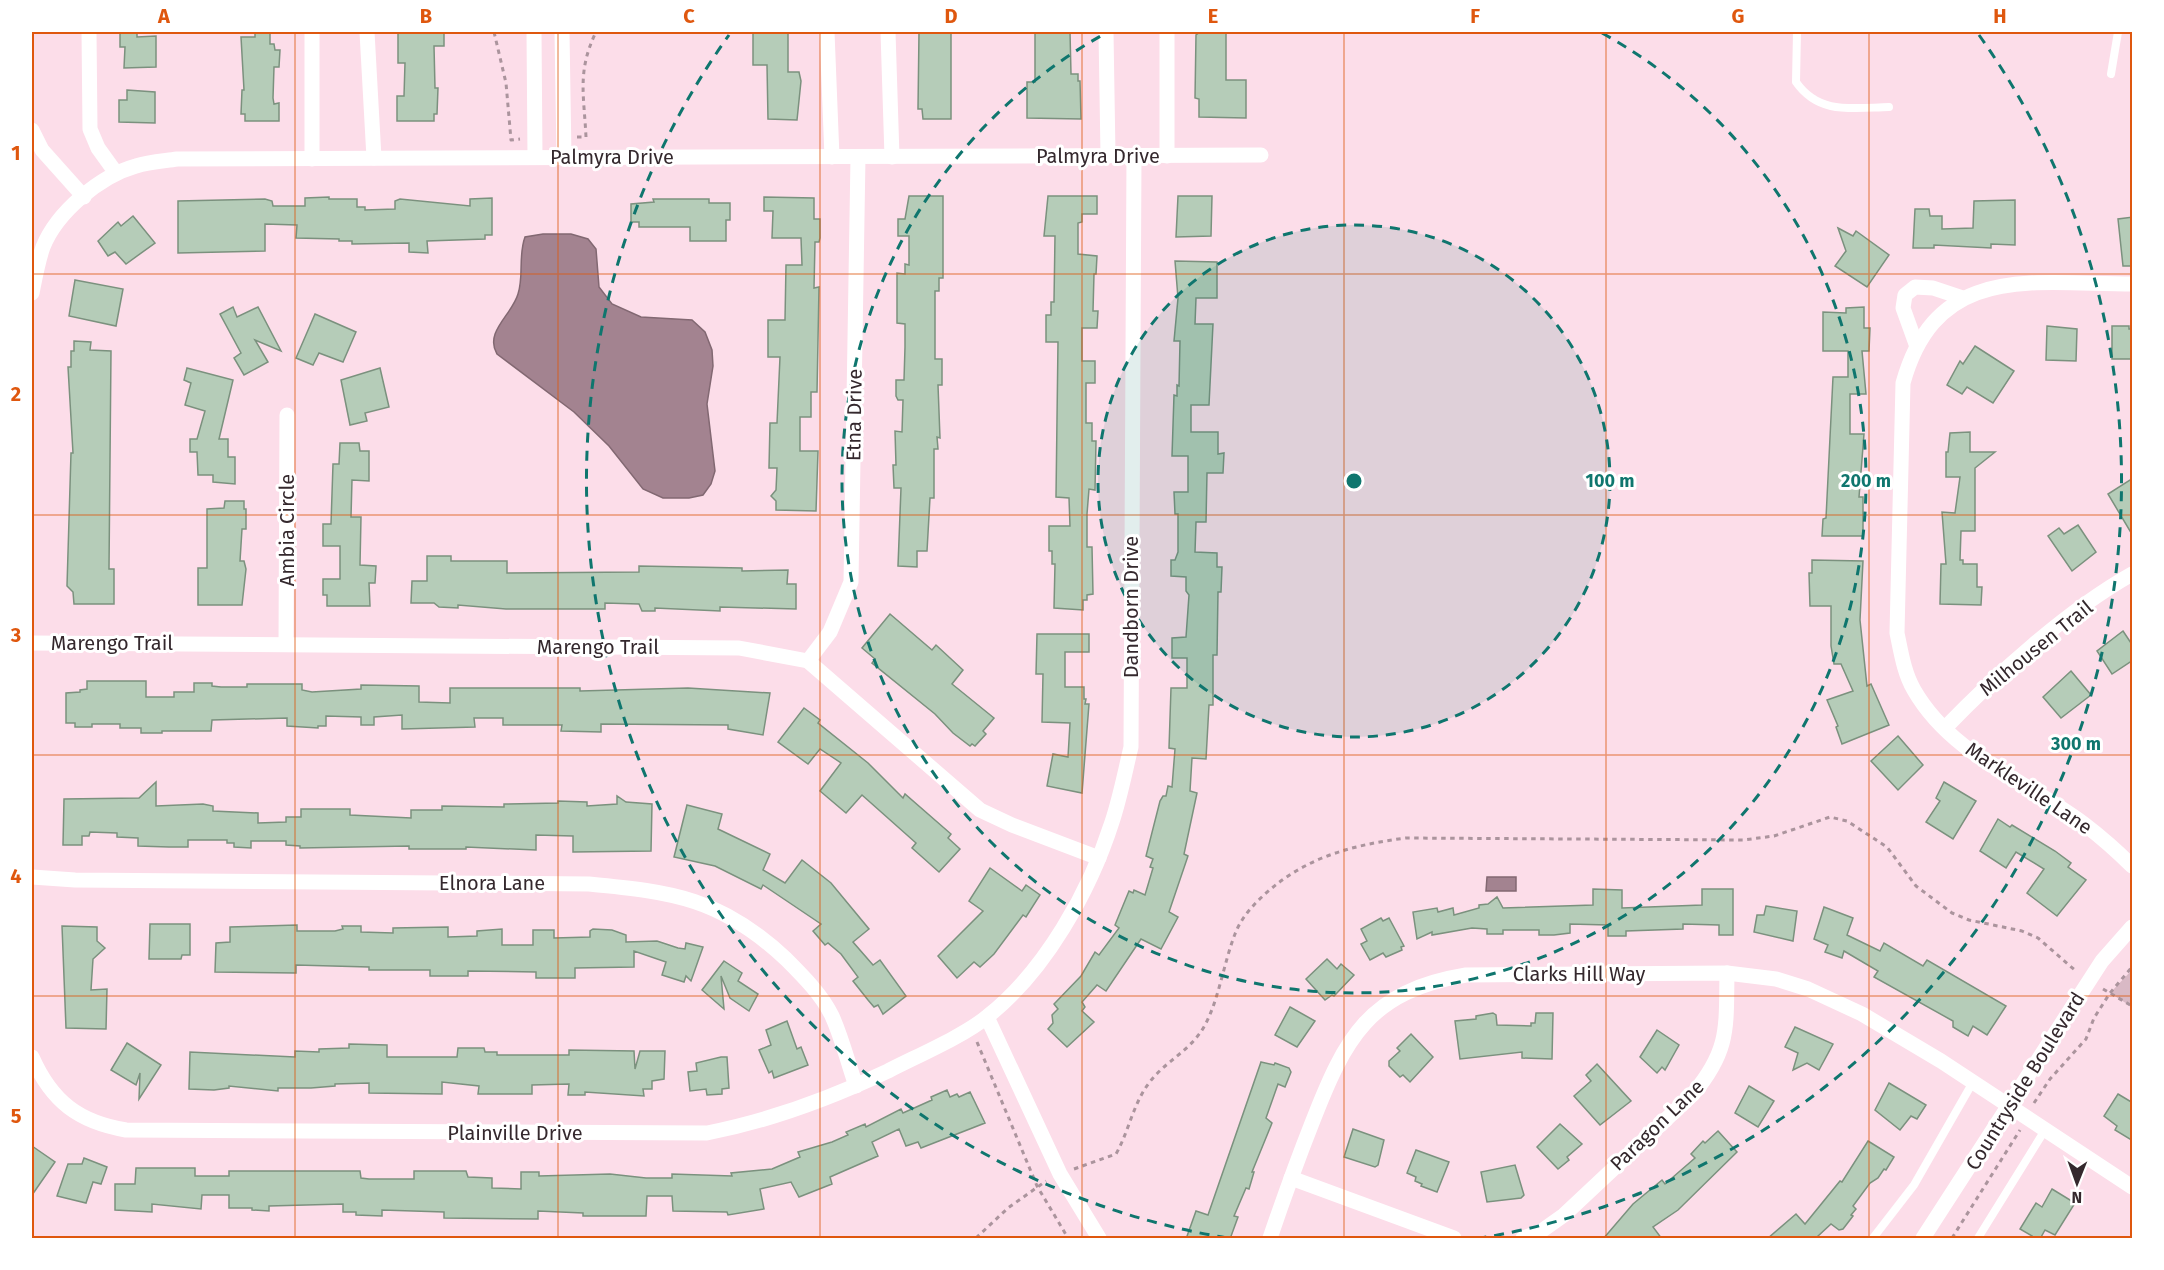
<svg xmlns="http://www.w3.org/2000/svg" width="2164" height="1270" viewBox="0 0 2164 1270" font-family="'Fira Sans',sans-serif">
	<rect width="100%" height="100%" fill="#fcdde9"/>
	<polygon fill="#d9b9c5" points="2132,970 2132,1007 2110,993"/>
	<g fill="#a38390" stroke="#826872" stroke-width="1.5">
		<path d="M543 234H571L588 239 596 249 599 287 612 304 641 317 692 320 705 332 712 350 713 366 707 404 715 471 711 484 703 495 689 498H663L643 489 609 446 574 412 497 354C484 332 512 315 518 294 524 276 518 256 525 237Z"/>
		<polygon points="1487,877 1516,877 1516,891 1486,891"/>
	</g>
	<g fill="#b5ccb8" stroke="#7b917e" stroke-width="1.5">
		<polygon points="120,32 137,32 137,37 156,36 156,67 124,68 125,47 120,47"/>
		<polygon points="255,32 270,32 270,44 274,44 275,50 280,50 279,67 274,67 273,98 274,104 279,103 279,121 245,121 245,114 241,114 242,90 244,90 241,37 255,37"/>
		<polygon points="398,32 444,33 444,46 434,46 435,88 438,88 437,114 434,114 434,121 397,121 397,96 404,96 405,63 398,63"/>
		<polygon points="753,32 788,32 788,72 799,72 801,81 797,120 768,119 767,65 753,65"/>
		<polygon points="919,32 951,32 951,119 923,119 922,109 918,109"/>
		<polygon points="1035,32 1070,32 1071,74 1078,74 1078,81 1080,81 1081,119 1027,118 1027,82 1035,82"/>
		<polygon points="1200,32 1226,32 1226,80 1246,80 1246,118 1199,117 1199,99 1195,98 1196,35"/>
		<polygon points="127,90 155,92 155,123 119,122 119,100 127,100"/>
		<polygon points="909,196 943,196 943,278 939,278 939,291 935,291 935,359 942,359 942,385 938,385 940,438 937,437 938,449 934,449 934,498 930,498 927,551 917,551 917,567 898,566 901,488 894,488 893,465 896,465 895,431 902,432 903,400 898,400 896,396 896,380 904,380 905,347 905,324 897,323 897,273 905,274 905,264 909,265 909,236 898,236 898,219 905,219"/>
		<polygon points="1048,196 1097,196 1097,214 1082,214 1082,222 1078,223 1078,254 1097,256 1096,274 1094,274 1093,311 1098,311 1097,328 1082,328 1082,361 1095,361 1095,383 1086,383 1086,423 1092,423 1092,441 1096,441 1095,490 1089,489 1087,514 1087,547 1092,547 1093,594 1087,595 1087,600 1083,600 1083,610 1054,608 1055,564 1052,564 1052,551 1049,551 1049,526 1070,526 1069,498 1056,497 1058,342 1046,342 1046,315 1051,315 1051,302 1054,302 1055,236 1044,236"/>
		<polygon points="1178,196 1212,196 1211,236 1176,237"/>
		<polygon points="329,197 329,199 357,199 357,207 365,207 365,210 395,209 395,201 400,199 470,206 470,199 492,198 492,235 485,235 485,239 427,241 428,253 409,252 409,243 352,244 352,241 339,241 339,239 296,238 297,225 265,224 265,251 178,253 178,201 265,199 272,201 273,206 305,206 305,198"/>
		<polygon points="764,197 814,198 814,219 820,219 820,238 819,242 815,242 814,288 819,287 817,392 811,392 811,417 800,417 800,451 818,451 816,511 776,510 776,501 771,496 776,490 777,468 769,468 770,423 777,423 780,357 768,357 768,320 785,320 786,265 802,265 801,238 772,238 773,211 764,211"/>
		<polygon points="653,199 709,199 709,203 730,203 730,220 726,220 726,241 690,241 690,227 639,227 639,222 631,222 631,204 654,202"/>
		<polygon points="2015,200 2015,245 1991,244 1991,248 1934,245 1934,248 1913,248 1915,209 1929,209 1930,216 1942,216 1942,229 1973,228 1974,201"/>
		<polygon points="133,216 155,243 126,264 115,252 108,256 98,241 118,222 121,226"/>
		<polygon points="2133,217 2133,266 2123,266 2118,219"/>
		<polygon points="1838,228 1853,236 1856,231 1889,255 1867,287 1835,266 1846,251"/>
		<polygon points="1175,261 1217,262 1217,298 1196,298 1195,324 1213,324 1209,405 1191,405 1191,432 1218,432 1218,454 1224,453 1223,473 1207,473 1206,522 1196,522 1195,552 1217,553 1217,567 1222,567 1221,592 1218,592 1217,655 1213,655 1213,705 1209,705 1206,759 1192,758 1190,791 1197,793 1184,854 1188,856 1169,912 1178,917 1161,949 1141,939 1106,991 1097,985 1082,1002 1085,1007 1082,1011 1094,1022 1067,1047 1048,1029 1053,1023 1052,1015 1058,1009 1054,1004 1081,976 1095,952 1099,955 1119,928 1115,925 1129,891 1133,893 1134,890 1145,895 1153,868 1150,867 1153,859 1146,856 1160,801 1163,796 1166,796 1168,786 1172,787 1175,749 1169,748 1171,688 1187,688 1187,658 1172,658 1172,638 1186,637 1189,595 1186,591 1186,577 1171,576 1171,560 1175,560 1178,552 1178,514 1175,514 1174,492 1188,492 1188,456 1172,456 1174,395 1177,396 1177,385 1179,386 1180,341 1174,341 1178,298"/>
		<polygon points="75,280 123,289 116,326 69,316"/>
		<polygon points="233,307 237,317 258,307 281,351 255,340 268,362 244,375 234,358 241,353 220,314"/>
		<polygon points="1864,307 1864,328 1870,328 1869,351 1862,351 1866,394 1850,394 1850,434 1864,434 1859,497 1863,497 1863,536 1822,536 1823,519 1826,518 1833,377 1848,377 1848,351 1823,351 1823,312 1846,313 1846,308"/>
		<polygon points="315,314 356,332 343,362 319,353 313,365 296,358"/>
		<polygon points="2047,326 2077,329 2076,361 2046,360"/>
		<polygon points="2112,326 2129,326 2129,329 2133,329 2133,359 2112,359"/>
		<polygon points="74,341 91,342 90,350 111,351 109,569 114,569 114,604 74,604 73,592 67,586 71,453 73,453 68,367 71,367 71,351 74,351"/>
		<polygon points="1975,346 2014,371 1993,403 1967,387 1962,394 1947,385 1960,361 1963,364"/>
		<polygon points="187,368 233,380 219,439 228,439 228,457 235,457 235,484 213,482 213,475 198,475 197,452 190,452 190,439 197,439 205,411 185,405 191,383 184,380"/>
		<polygon points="380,368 389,407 365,413 367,421 350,425 341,380"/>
		<polygon points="1970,432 1970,452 1995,452 1975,468 1975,531 1961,531 1960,560 1963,560 1963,564 1977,564 1977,587 1982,587 1981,605 1940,604 1941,564 1946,564 1942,512 1955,513 1960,477 1946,477 1946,452 1948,452 1950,433"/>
		<polygon points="340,443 359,443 360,451 369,451 369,481 352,480 351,517 361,517 360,565 376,566 375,583 369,583 370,606 327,606 327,595 323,595 323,579 340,579 340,546 323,546 323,524 331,524 333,464 339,464"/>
		<polygon points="2133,478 2133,536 2108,494"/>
		<polygon points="225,501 244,501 244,509 246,509 246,529 242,529 240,561 244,561 246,569 242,605 198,605 198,568 207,568 207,509 224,508"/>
		<polygon points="2078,525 2096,552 2072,571 2048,536 2059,528 2064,534"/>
		<polygon points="427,556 451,556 451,561 507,561 507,573 639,572 639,566 742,568 742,571 788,570 787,584 796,584 796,609 720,607 720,611 655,608 655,611 642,611 639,604 605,603 605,609 506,609 458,605 458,608 439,607 434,603 411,603 412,581 427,581"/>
		<polygon points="1812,560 1863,561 1860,620 1867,686 1871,684 1889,725 1842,744 1836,727 1838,726 1827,700 1853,691 1841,664 1834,664 1831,646 1831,606 1810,606 1809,573 1812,573"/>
		<polygon points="890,614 932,650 936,645 963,670 952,684 994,718 983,731 986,734 975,746 972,744 970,746 953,733 935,714 872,663 875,659 862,648"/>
		<polygon points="2123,631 2133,646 2133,660 2112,674 2097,651"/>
		<polygon points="1037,634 1089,634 1089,652 1065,652 1065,687 1084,687 1084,699 1086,699 1085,704 1089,704 1082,793 1047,786 1053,754 1068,757 1070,723 1042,722 1043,674 1036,674"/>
		<polygon points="2071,671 2091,695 2061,718 2043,697"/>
		<polygon points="87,681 146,681 146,697 174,697 174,692 194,692 194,683 212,683 212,686 221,687 247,687 247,684 302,684 302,690 312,692 361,689 361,685 419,686 419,702 450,703 450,688 580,688 580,691 688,688 770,693 763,735 728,729 728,725 601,724 601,732 561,731 562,725 503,725 503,718 474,718 475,727 402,729 402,715 374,717 374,725 361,725 361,717 326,716 326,726 318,726 318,728 287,726 287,718 212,720 211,731 162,731 162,733 141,733 141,728 120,728 120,724 92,724 92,727 75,727 75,723 66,723 66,693 80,692 80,690 87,689"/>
		<polygon points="804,708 820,720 818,723 868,763 903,798 905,794 951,834 948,838 960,849 939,872 912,848 916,843 862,795 846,813 820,791 841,763 820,749 808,764 778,742"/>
		<polygon points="1898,736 1923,765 1898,790 1871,761"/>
		<polygon points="156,782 156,806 203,804 213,806 213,811 258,813 258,823 286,822 286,817 301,817 301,809 350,809 350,815 411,818 411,810 442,810 442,806 504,807 504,804 558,803 558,801 587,802 587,806 617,804 617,796 626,802 652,804 651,851 573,852 573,836 536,835 536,850 466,847 466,849 409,849 409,846 300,848 300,846 286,845 286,841 251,841 251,848 234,847 234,843 227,843 227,840 188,840 188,847 169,847 138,846 138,838 117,837 117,833 90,832 89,836 82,836 82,845 63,845 64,799 139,798"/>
		<polygon points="1944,782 1976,801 1953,839 1926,822 1940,801 1936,798"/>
		<polygon points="687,805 722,814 718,829 770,854 763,870 785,883 802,860 831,883 869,929 853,942 873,965 880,960 906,996 883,1014 878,1005 874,1007 868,1000 853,981 858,977 841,954 828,943 825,945 813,931 821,924 763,885 761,889 715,866 674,857"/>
		<polygon points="1998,819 2010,827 2012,825 2055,851 2071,863 2068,867 2086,880 2057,916 2027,893 2044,869 2016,852 2006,868 1980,851"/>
		<polygon points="990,868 1022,891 1026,885 1040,895 1026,917 1023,915 994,954 980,967 974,962 957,978 938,956 983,911 969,901"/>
		<polygon points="1593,889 1622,890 1622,908 1702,905 1702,889 1733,889 1733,935 1719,935 1719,925 1683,924 1683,929 1626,931 1626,936 1608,936 1608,925 1570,924 1570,933 1554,935 1539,935 1539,930 1503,930 1503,934 1487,934 1487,929 1472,928 1432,935 1432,932 1417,939 1413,912 1437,908 1438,912 1453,908 1454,915 1479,908 1479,905 1488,904 1497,897 1503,908 1593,905"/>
		<polygon points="1766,906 1797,911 1793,941 1754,932 1757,915 1764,915"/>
		<polygon points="1824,907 1853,918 1847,935 1880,951 1884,943 1923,966 1927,960 2006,1006 1987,1035 1973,1026 1968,1036 1953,1027 1953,1021 1874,977 1878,971 1844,951 1842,958 1825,952 1828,945 1814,939"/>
		<polygon points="1381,918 1383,921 1389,918 1404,946 1401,947 1402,950 1386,957 1383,953 1370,960 1361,944 1367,941 1361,929"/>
		<polygon points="150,924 190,924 190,955 182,955 181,959 149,959"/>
		<polygon points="297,925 297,931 335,931 343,929 342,926 361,926 361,932 393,933 393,928 448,927 448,937 477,936 477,931 502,929 502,945 533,945 533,930 554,930 554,938 590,937 590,931 593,929 612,930 626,935 626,942 657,941 678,948 685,949 686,943 703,947 691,981 686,976 684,982 662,975 666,962 634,951 634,967 575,968 575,978 536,978 536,972 468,971 468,976 430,976 430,970 369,970 369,967 296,965 296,973 215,972 216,943 230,942 230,927"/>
		<polygon points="62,926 97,927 97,941 105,948 93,959 91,990 107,989 106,1029 66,1028"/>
		<polygon points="1327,959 1337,969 1341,964 1354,975 1334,996 1332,995 1325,1000 1306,979"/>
		<polygon points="724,961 742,973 738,981 758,994 749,1011 730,998 721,976 724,1009 702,990"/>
		<polygon points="1290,1007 1315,1021 1297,1047 1275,1035"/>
		<polygon points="1493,1013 1496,1015 1497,1025 1531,1026 1531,1023 1535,1023 1536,1013 1553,1013 1552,1059 1522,1058 1522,1052 1460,1059 1455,1021 1476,1019 1476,1016"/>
		<polygon points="787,1021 797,1049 801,1047 808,1065 774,1078 772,1071 769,1073 759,1050 771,1045 766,1030"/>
		<polygon points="1795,1027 1833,1044 1819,1070 1807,1063 1793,1070 1798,1053 1785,1047"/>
		<polygon points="1657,1030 1679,1045 1665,1070 1662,1067 1657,1073 1640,1057"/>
		<polygon points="1411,1034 1433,1057 1410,1082 1403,1075 1400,1077 1389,1066 1389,1061 1400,1051 1397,1048"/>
		<polygon points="127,1043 161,1065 139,1099 140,1073 136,1085 111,1070"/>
		<polygon points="349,1044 387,1045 387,1057 457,1057 458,1048 484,1048 485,1052 497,1052 497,1055 569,1055 569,1050 634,1051 635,1069 640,1051 665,1051 664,1079 652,1081 652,1089 643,1089 644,1096 585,1092 585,1095 568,1095 569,1084 532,1085 532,1094 478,1094 479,1086 442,1082 442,1094 369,1093 369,1083 335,1084 335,1086 311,1088 278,1088 278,1091 229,1086 229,1088 214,1090 189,1089 190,1052 295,1057 295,1051 319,1052 319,1049 349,1048"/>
		<polygon points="721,1057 727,1057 729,1088 722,1089 722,1094 707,1095 706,1089 690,1091 688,1072 697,1071 696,1063"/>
		<polygon points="1261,1062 1274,1065 1275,1063 1289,1068 1291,1072 1285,1087 1278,1084 1266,1118 1272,1123 1252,1172 1254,1172 1249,1189 1246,1188 1234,1216 1238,1217 1230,1239 1186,1239 1196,1211 1208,1215"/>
		<polygon points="1597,1064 1631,1101 1600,1125 1574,1096 1591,1081 1586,1075"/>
		<polygon points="1889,1083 1926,1105 1917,1119 1911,1116 1900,1130 1875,1110"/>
		<polygon points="1749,1086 1774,1101 1758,1127 1735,1113"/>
		<polygon points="947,1090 950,1097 957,1094 959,1097 970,1092 985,1123 921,1148 918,1142 906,1146 899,1129 872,1142 878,1156 830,1177 832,1184 799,1197 791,1182 760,1189 764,1209 728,1215 727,1212 673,1211 672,1196 647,1196 646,1216 583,1216 583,1213 538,1211 538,1219 444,1218 444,1212 382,1210 382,1216 356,1215 356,1212 343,1212 343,1204 269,1206 269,1211 252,1210 252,1208 229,1208 229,1195 202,1195 201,1209 152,1204 152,1212 115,1210 115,1184 135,1184 136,1168 195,1168 195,1176 229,1176 229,1171 360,1171 361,1178 369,1179 414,1179 414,1171 466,1171 468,1177 492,1178 492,1188 521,1189 521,1172 539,1172 539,1176 610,1174 646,1178 672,1178 672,1174 732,1176 731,1173 772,1169 800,1157 798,1152 832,1142 848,1135 846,1132 865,1124 866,1127 901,1109 903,1113 932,1100 931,1097"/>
		<polygon points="2118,1094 2133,1103 2133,1141 2115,1130 2117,1126 2104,1116"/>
		<polygon points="1560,1124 1582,1144 1567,1157 1569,1160 1558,1169 1537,1147"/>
		<polygon points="1353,1129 1384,1140 1378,1165 1375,1167 1344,1157"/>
		<polygon points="1718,1131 1737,1152 1678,1210 1653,1227 1662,1239 1603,1239 1633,1204 1662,1180 1665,1184 1695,1158 1691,1154 1703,1141 1705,1143"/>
		<polygon points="1868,1141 1894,1157 1886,1170 1884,1169 1878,1178 1870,1183 1853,1206 1856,1209 1851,1215 1853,1216 1843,1229 1839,1230 1831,1224 1817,1237 1819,1239 1767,1239 1796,1214 1805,1224 1840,1181 1842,1182"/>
		<polygon points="32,1146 55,1162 32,1195"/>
		<polygon points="1416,1150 1449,1162 1437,1192 1421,1186 1422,1184 1415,1181 1416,1177 1407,1173"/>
		<polygon points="84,1158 107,1167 101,1184 93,1182 86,1203 57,1196 68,1164 82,1164"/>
		<polygon points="1515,1165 1524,1195 1521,1198 1487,1202 1481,1172"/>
		<polygon points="2052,1189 2075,1203 2055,1235 2045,1230 2040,1239 2037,1239 2020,1229 2036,1203 2042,1207"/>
	</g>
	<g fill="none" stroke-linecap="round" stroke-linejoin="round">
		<g stroke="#ab949d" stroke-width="3" stroke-dasharray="4.5 4.5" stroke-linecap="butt">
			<polyline points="494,32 506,83 511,140 520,139"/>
			<path d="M577 137H586C584 95 577 71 596 32"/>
			<polyline points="2103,989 2132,1006"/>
			<polyline points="977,1042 1037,1186 1068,1238"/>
			<polyline points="2034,1103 2050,1079 2086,1039 2094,1018 2110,993 2132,967"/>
			<path d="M1074 1169 1116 1154C1129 1131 1133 1104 1149 1083 1165 1061 1191 1051 1205 1025 1219 999 1224 962 1235 934 1241 918 1253 905 1265 894 1306 857 1352 845 1406 838L1743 840 1774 836 1830 817 1847 821 1887 847 1916 886 1952 913 1969 920 2022 931 2038 938 2077 972"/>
			<polyline points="976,1238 1008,1208 1046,1181"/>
			<polyline points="1952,1238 2020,1130"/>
		</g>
		<g stroke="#fff" stroke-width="8">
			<path d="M1797 32 1796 82C1819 115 1852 108 1889 107"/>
			<polyline points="2111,74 2118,32"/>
			<polyline points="1873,1238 1914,1185 1973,1082"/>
			<polyline points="1978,1238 2045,1130"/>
		</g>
		<g stroke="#fff" stroke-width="15">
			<polyline points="89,32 90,129 98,148 116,173"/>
			<polyline points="367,32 374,158"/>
			<polyline points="534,32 535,157"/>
			<polyline points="562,32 564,157"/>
			<polyline points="827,32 832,157"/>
			<polyline points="888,32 892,157"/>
			<polyline points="1106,32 1108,155"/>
			<polyline points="1167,32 1167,156"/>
			<polyline points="32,130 42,150 84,197"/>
			<polyline points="312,159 312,32"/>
			<path d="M2132 284C2032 284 1937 262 1903 383L1897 633C1901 652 1904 673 1914 690 1952 756 2026 780 2084 824 2101 837 2117 851 2132 866"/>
			<path d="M32 293C35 278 38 261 43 247 57 212 100 176 136 166 149 162 164 161 177 159L1261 155"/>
			<polyline points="1916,344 1903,308 1905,295 1915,287 1933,288 1963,298"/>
			<polyline points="32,643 739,648 808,661 980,810 1012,825 1099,858"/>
			<polyline points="286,644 287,415"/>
			<polyline points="808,661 830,632 851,582 858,157"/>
			<path d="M1945 728C1996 675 2068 610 2132 574"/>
			<path d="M32 877 75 880 589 884C673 892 721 898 786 959 803 976 822 995 832 1016 842 1038 848 1063 856 1086"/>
			<polyline points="987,1017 1060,1174 1099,1238"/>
			<path d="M32 1057C52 1102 79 1122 126 1130L707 1133C769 1121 831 1098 888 1071 917 1056 964 1036 988 1016 1045 971 1090 891 1112 822 1120 798 1125 772 1131 747L1134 156"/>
			<polyline points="1291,1178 1454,1238"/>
			<path d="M1270 1238C1283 1200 1297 1161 1312 1123 1345 1038 1369 991 1466 975L1727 973 1776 979 1808 989 1862 1014 1941 1061 2132 1187"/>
			<path d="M1523 1238 1540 1232 1564 1215 1693 1094C1730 1050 1726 1027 1727 973"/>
			<polyline points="1923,1238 2102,961 2132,927"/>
		</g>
	</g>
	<path fill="none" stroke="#df570e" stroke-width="1.5" stroke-opacity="0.55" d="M295 32V1238M558 32V1238M820 32V1238M1082 32V1238M1344 32V1238M1606 32V1238M1869 32V1238M32 274H2132M32 515H2132M32 755H2132M32 996H2132"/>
	<circle cx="1354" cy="481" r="256" fill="#0f766e" fill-opacity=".12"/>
	<g fill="none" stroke="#0f766e" stroke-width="3" stroke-dasharray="10 8">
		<circle cx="1354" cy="481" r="256"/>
		<path d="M1602 33A512 512 0 1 1 1106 33"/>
		<path d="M1227 1238A768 768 0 0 1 729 35M1979 35A768 768 0 0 1 1481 1238"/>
	</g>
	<g text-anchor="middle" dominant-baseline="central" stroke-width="6" stroke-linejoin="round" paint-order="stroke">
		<g font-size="20" fill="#34282d" stroke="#fff">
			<text x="1098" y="156">Palmyra Drive</text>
			<text x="612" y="157">Palmyra Drive</text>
			<text transform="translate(854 415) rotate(-89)">Etna Drive</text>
			<text transform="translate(287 530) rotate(-90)">Ambia Circle</text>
			<text transform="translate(1131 607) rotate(-90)">Dandborn Drive</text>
			<text x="112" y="643">Marengo Trail</text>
			<text x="598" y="647">Marengo Trail</text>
			<text transform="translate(2036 648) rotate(-39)">Milhousen Trail</text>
			<text transform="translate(2029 788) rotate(34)">Markleville Lane</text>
			<text x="492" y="883">Elnora Lane</text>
			<text x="1579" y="974">Clarks Hill Way</text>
			<text transform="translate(2025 1081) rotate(-58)">Countryside Boulevard</text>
			<text transform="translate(1657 1125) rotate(-44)">Paragon Lane</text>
			<text x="515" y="1133">Plainville Drive</text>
		</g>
	</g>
	<circle cx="1354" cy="481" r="9" fill="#0f766e" stroke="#fff" stroke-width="3"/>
	<g font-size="18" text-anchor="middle" font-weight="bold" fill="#0f766e" stroke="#fff" stroke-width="6" stroke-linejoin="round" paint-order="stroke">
		<text x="1610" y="487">100 m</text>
		<text x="1866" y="487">200 m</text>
		<text x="2076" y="750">300 m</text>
	</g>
	<rect width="2164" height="1270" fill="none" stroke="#ffffff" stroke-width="66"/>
	<g transform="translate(2077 1183) rotate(181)" stroke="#ffffff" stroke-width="4.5" paint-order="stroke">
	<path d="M0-4.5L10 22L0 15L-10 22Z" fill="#34282d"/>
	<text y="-9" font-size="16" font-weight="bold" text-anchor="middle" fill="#34282d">N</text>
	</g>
	<rect x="33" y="33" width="2098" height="1204" fill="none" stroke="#df570e" stroke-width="2"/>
	<g font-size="20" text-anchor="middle" font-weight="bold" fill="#df570e">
		<text x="164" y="23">A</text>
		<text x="426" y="23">B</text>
		<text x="689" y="23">C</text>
		<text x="951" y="23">D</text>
		<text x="1213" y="23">E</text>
		<text x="1475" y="23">F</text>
		<text x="1738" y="23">G</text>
		<text x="2000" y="23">H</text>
		<text x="16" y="160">1</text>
		<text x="16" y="401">2</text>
		<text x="16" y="642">3</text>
		<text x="16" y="883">4</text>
		<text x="16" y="1123">5</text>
	</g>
</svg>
